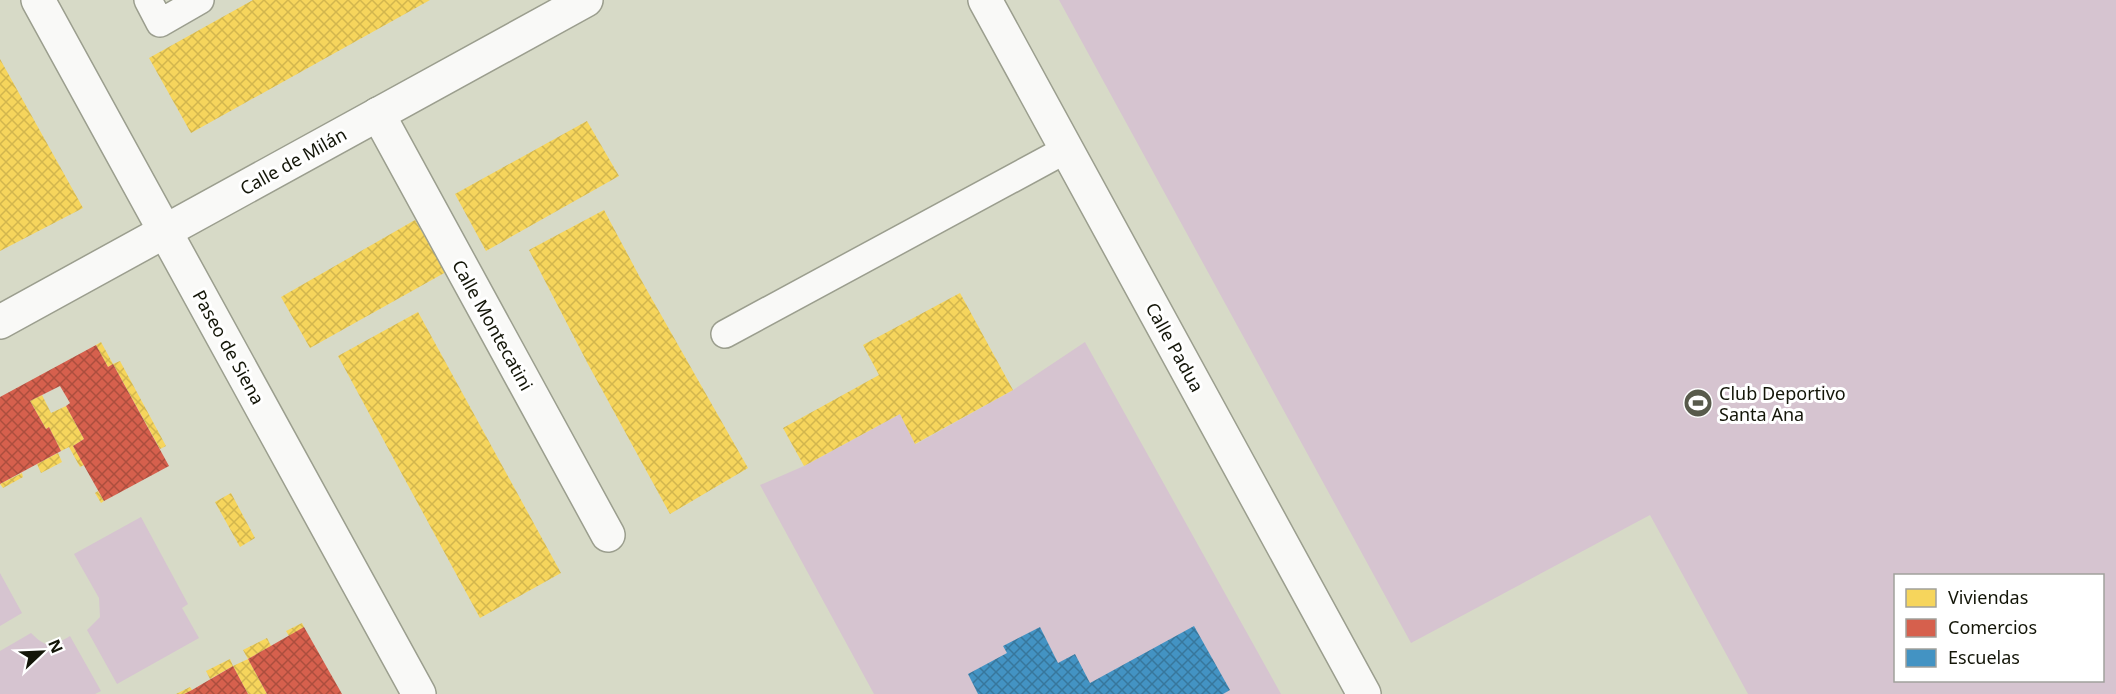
<svg xmlns="http://www.w3.org/2000/svg" width="2116" height="694" viewBox="0 0 2116 694" font-family="'Noto Sans',sans-serif">
	<defs>
		<pattern id="homes-cross-hatch" width="8" height="8" patternUnits="userSpaceOnUse" patternTransform="scale(1.5)"><rect width="8" height="8" fill="#f6d55c"/><path d="M0 0l8 8M0 8l8-8" fill="none" stroke="#d2b64e"/></pattern>
		<pattern id="shops-cross-hatch" width="8" height="8" patternUnits="userSpaceOnUse" patternTransform="scale(1.5)"><rect width="8" height="8" fill="#d6604d"/><path d="M0 0l8 8M0 8l8-8" fill="none" stroke="#ac4e3e"/></pattern>
		<pattern id="schools-cross-hatch" width="8" height="8" patternUnits="userSpaceOnUse" patternTransform="scale(1.5)"><rect width="8" height="8" fill="#4393c3"/><path d="M0 0l8 8M0 8l8-8" fill="none" stroke="#37779c"/></pattern>
	</defs>
	<rect width="100%" height="100%" fill="#d7dac7"/>
	<g fill="#d6c4d0" fill-rule="evenodd">
		<path d="M1059 0H2116V694H1748L1650 515 1411 643ZM1896 576H2102V680H1896Z"/>
		<polygon points="1085,342 1281,694 874,694 760,485 804,466 900,414 916,444 1013,390"/>
		<polygon points="141,517 188,604 182,608 199,638 117,684 87,630 100,617 99,598 74,554"/>
		<polygon points="0,573 22,613 0,626"/>
		<path d="M31 633C47 649 52 647 70 636L101 691 95 694H0V651Z"/>
	</g>
	<g fill="url(#homes-cross-hatch)">
		<polygon points="253,0 430,0 191,133 149,58"/>
		<polygon points="0,59 83,208 0,251"/>
		<polygon points="587,121 619,176 486,251 455,194"/>
		<polygon points="604,210 644,285 748,468 670,514 589,366 529,250"/>
		<polygon points="415,220 446,272 310,348 281,297"/>
		<polygon points="960,293 1013,390 915,444 900,414 804,466 783,428 879,375 863,345"/>
		<polygon points="418,312 561,573 480,618 338,356"/>
		<polygon points="101,342 113,364 108,367 96,345"/>
		<polygon points="120,361 166,446 160,449 113,364"/>
		<polygon points="42,395 51,413 66,406 84,439 73,446 84,465 80,467 69,447 61,451 49,427 46,429 30,401"/>
		<polygon points="58,453 62,462 41,473 37,464"/>
		<polygon points="22,473 23,477 3,488 0,484"/>
		<polygon points="98,491 104,501 101,503 95,493"/>
		<polygon points="231,493 255,538 240,547 215,502"/>
		<polygon points="302,623 304,627 289,636 286,631"/>
		<polygon points="267,638 271,646 248,659 243,650"/>
		<polygon points="230,659 233,666 248,659 267,694 248,694 233,666 210,679 206,671"/>
		<polygon points="190,687 192,690 184,694 176,694"/>
	</g>
	<g fill="url(#shops-cross-hatch)">
		<polygon points="96,345 108,367 113,364 169,466 104,501 73,446 84,439 66,406 70,403 60,386 30,401 46,429 49,427 61,451 0,484 0,397"/>
		<polygon points="304,627 342,694 267,694 248,659"/>
		<polygon points="233,666 248,694 184,694 192,690"/>
	</g>
	<polygon fill="url(#schools-cross-hatch)" points="1194,626 1230,690 1223,694 978,694 968,674 1007,653 1003,646 1040,627 1058,663 1075,654 1090,683"/>
	<g fill="none" stroke-linecap="round" stroke-linejoin="round">
		<g stroke="#9b9e8e" stroke-width="30">
			<g id="lane">
				<polyline points="148,0 160,23 200,0"/>
				<polyline points="725,334 1067,149"/>
			</g>
		</g>
		<g stroke="#9b9e8e" stroke-width="36">
			<g id="street">
				<polyline points="38,0 419,694"/>
				<polyline points="985,0 1364,694"/>
				<polyline points="378,114 608,535"/>
				<polyline points="0,322 586,0"/>
			</g>
		</g>
		<use href="#lane" stroke="#f9f9f7" stroke-width="27"/>
		<use href="#street" stroke="#f9f9f7" stroke-width="33"/>
	</g>
	<defs>
		<g id="stadium-disc" transform="scale(1.5)"><circle r="9.5" fill="#585a4b" stroke="#fff"/><path d="M0-5a6.5 5 0 1 0 0 10a6.5 5 0 1 0 0-10ZM-3.5-1.8h7v3.6h-7Z" fill="#fff"/></g>
	</defs>
	<g fill-rule="evenodd">
		<use href="#stadium-disc" x="1698" y="403"/>
	</g>
	<g text-anchor="middle" dominant-baseline="central" stroke-width="6" stroke-linejoin="round" paint-order="stroke">
		<g font-size="18" fill="#131508" stroke="#fff">
			<text transform="translate(293 161) rotate(-29)">Calle de Milán</text>
			<text transform="translate(493 325) rotate(61)">Calle Montecatini</text>
			<text transform="translate(229 347) rotate(61)">Paseo de Siena</text>
			<text transform="translate(1175 347) rotate(61)">Calle Padua</text>
		</g>
		<g font-size="18" fill="#131508" stroke="#fff" text-anchor="start">
			<text x="1719" y="393">Club Deportivo<tspan x="1719" dy="21">Santa Ana</tspan></text>
		</g>
	</g>
	<rect x="1894" y="574" width="210" height="108" fill="#ffffff" stroke="#a1a19c" stroke-width="1.5"/>
	<rect x="1906" y="589" width="30" height="18" fill="#f6d55c" stroke="#a1a19c" stroke-width="1.5"/>
	<text x="1948" y="604" font-size="18" fill="#131508">Viviendas</text>
	<rect x="1906" y="619" width="30" height="18" fill="#d6604d" stroke="#a1a19c" stroke-width="1.5"/>
	<text x="1948" y="634" font-size="18" fill="#131508">Comercios</text>
	<rect x="1906" y="649" width="30" height="18" fill="#4393c3" stroke="#a1a19c" stroke-width="1.5"/>
	<text x="1948" y="664" font-size="18" fill="#131508">Escuelas</text>
	<g transform="translate(42 652) rotate(67)" stroke="#ffffff" stroke-width="4.5" paint-order="stroke">
	<path d="M0-4.5L10 22L0 15L-10 22Z" fill="#131508"/>
	<text y="-9" font-size="16" font-weight="bold" text-anchor="middle" fill="#131508">N</text>
	</g>
</svg>
